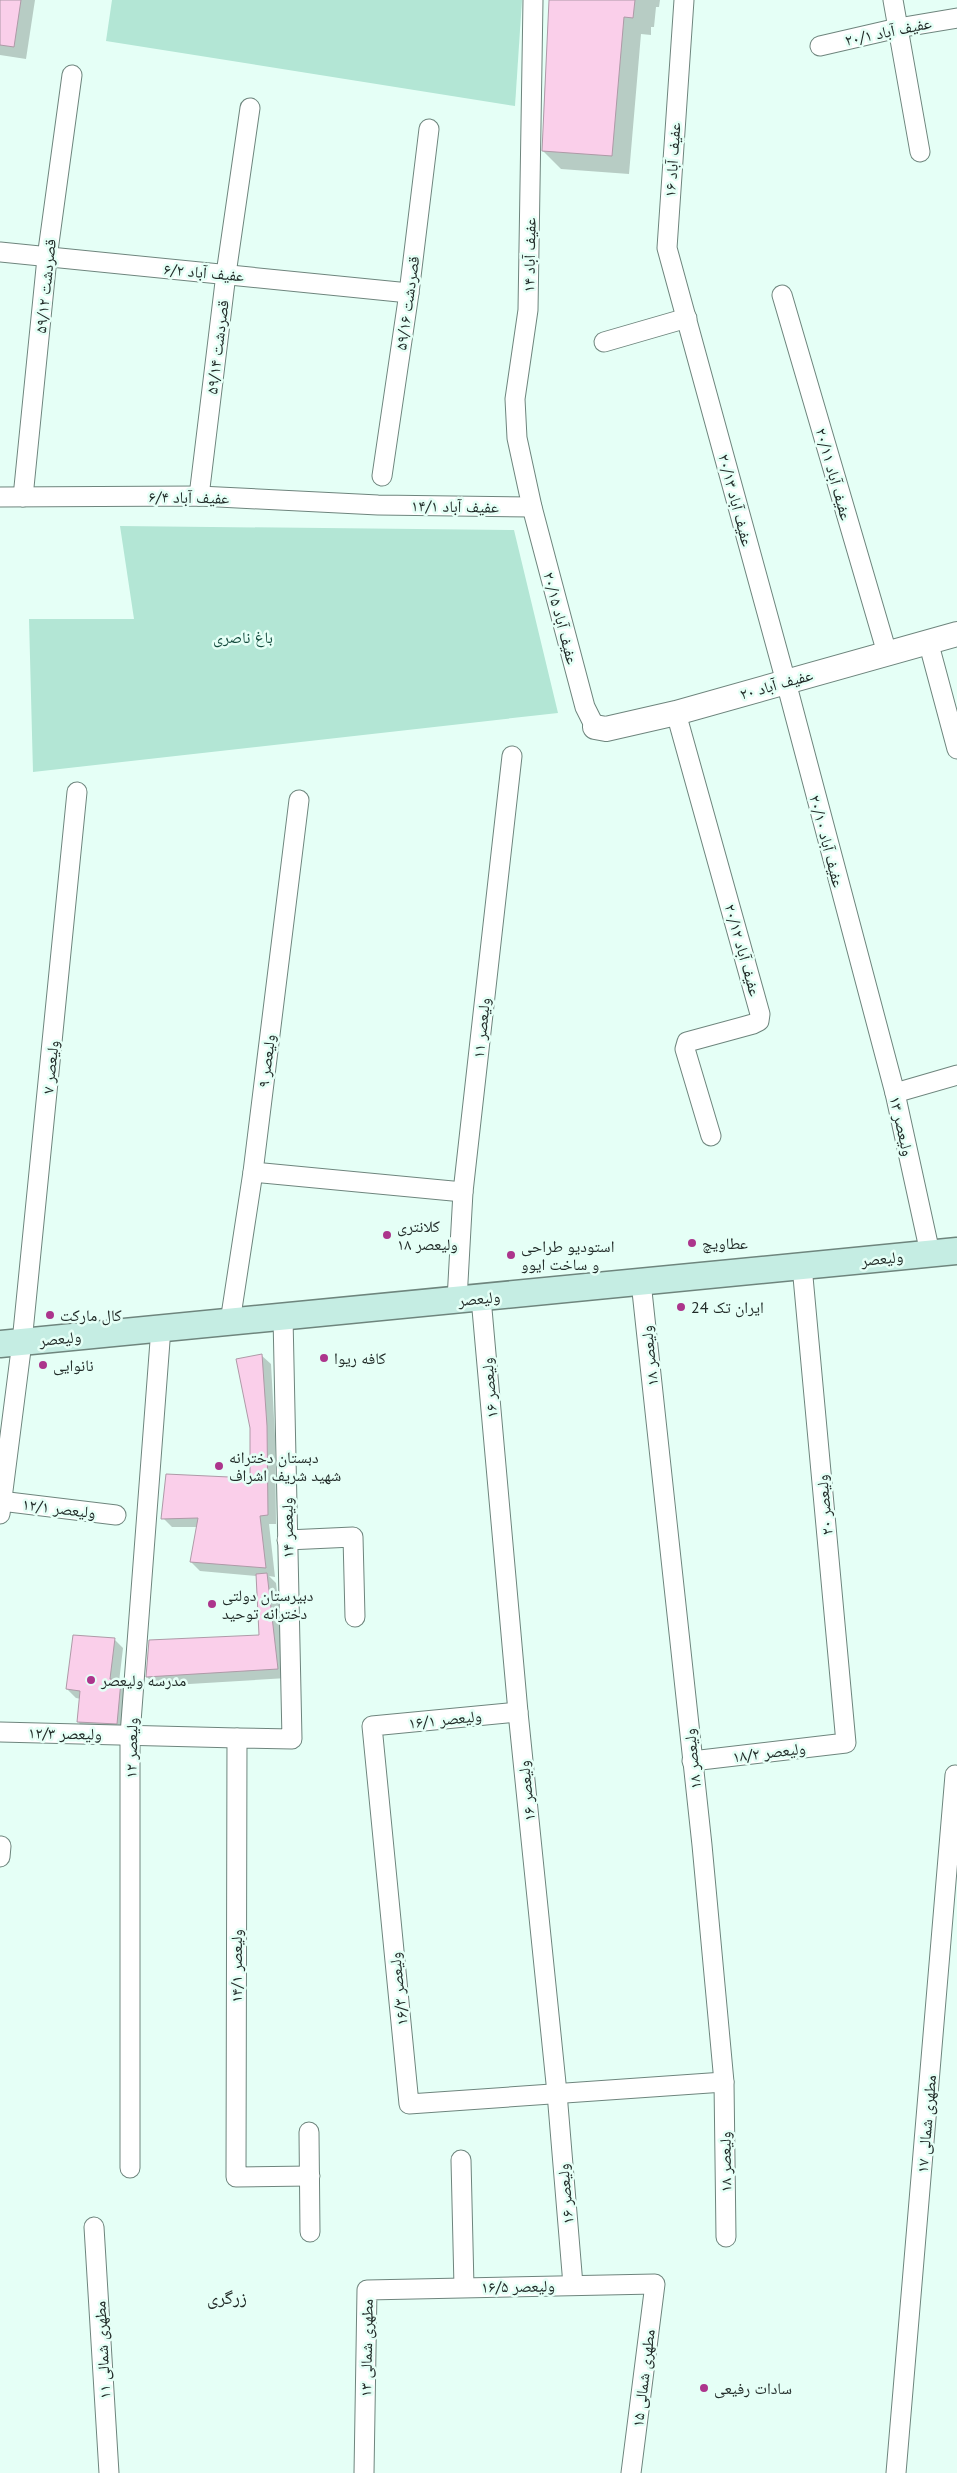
<svg xmlns="http://www.w3.org/2000/svg" width="957" height="2473" viewBox="0 0 957 2473" font-family="'PT Sans','Noto Naskh Arabic',sans-serif">
	<rect width="100%" height="100%" fill="#e5fff6"/>
	<g fill="#b3e6d5">
		<polygon points="112,0 522,0 515,106 106,41"/>
		<polygon points="120,526 514,530 558,713 33,772 29,619 134,619"/>
	</g>
	<g fill="#0003">
		<polygon points="0,0 35,0 26,59 0,55"/>
		<polygon points="551,0 660,0 659,7 656,7 654,27 651,27 651,35 641,34 629,174 561,169 543,151 544,99"/>
		<polygon points="261,1355 271,1364 275,1436 276,1524 269,1524 275,1577 269,1576 276,1583 287,1678 156,1686 147,1677 260,1636 257,1576 200,1571 191,1562 197,1527 172,1527 163,1518 251,1479"/>
		<polygon points="114,1639 123,1648 119,1682 130,1691 125,1732 87,1731 78,1722 81,1699 76,1698 67,1689"/>
	</g>
	<g fill="#facfea" stroke="#ae9aa7">
		<polygon points="0,0 21,0 14,47 0,45"/>
		<polygon points="549,0 635,0 633,18 624,17 612,156 542,151"/>
		<polygon points="262,1354 267,1426 268,1515 260,1516 266,1568 190,1562 198,1518 161,1519 166,1474 250,1478 250,1428 236,1359"/>
		<polygon points="267,1573 278,1669 146,1677 149,1640 259,1635 256,1574"/>
		<polygon points="73,1635 115,1638 110,1679 121,1681 117,1724 77,1722 80,1691 66,1689"/>
	</g>
	<g fill="none" stroke-linecap="round" stroke-linejoin="round">
		<g stroke="#6e857d" stroke-width="21">
			<g id="minor">
				<polyline points="533,0 528,310 515,399 517,438 532,507 585,707 595,727"/>
				<polyline points="684,0 667,248 786,682 895,1093 930,1253"/>
				<polyline points="893,0 920,152"/>
				<polyline points="820,46 898,28 957,18"/>
				<polyline points="0,252 409,293"/>
				<polyline points="782,295 887,653"/>
				<polyline points="604,342 687,318"/>
				<polyline points="382,476 409,293 429,129"/>
				<polyline points="199,496 226,274 250,108"/>
				<polyline points="0,497 199,496 378,505 532,507"/>
				<polyline points="23,497 47,258 72,75"/>
				<polyline points="928,641 957,749"/>
				<polyline points="676,713 760,1014 759,1021 753,1024 687,1042 685,1049 711,1136"/>
				<polyline points="895,1093 957,1075"/>
				<polyline points="253,1172 463,1192"/>
				<polyline points="641,1282 702,1845 724,2082 726,2237"/>
				<polyline points="481,1298 518,1712 557,2093 573,2285"/>
				<polyline points="457,1300 463,1192 512,756"/>
				<polyline points="283,1317 292,1739 237,1738 236,2177 310,2176"/>
				<polyline points="230,1322 253,1172 299,800"/>
				<polyline points="0,1501 116,1515"/>
				<polyline points="0,1514 22,1342 77,792"/>
				<polyline points="287,1540 353,1537 355,1617"/>
				<polyline points="518,1712 372,1726 409,2104 724,2082"/>
				<polyline points="0,1732 237,1738"/>
				<polyline points="692,1761 846,1743 802,1266"/>
				<polyline points="0,1857 1,1846"/>
				<polyline points="309,2132 310,2232"/>
				<polyline points="461,2160 464,2287"/>
				<polyline points="130,2168 130,1735 161,1328"/>
				<polyline points="94,2227 109,2473"/>
				<polyline points="364,2473 367,2290 655,2284 631,2473"/>
				<polyline points="896,2473 955,1775"/>
			</g>
		</g>
		<g stroke="#6e857d" stroke-width="26">
			<polyline id="tertiary" points="595,727 606,729 676,713 957,634"/>
		</g>
		<g stroke="#6e857d" stroke-width="29">
			<polyline id="secondary" points="0,1344 957,1251"/>
		</g>
		<use href="#minor" stroke="#fff" stroke-width="19"/>
		<use href="#tertiary" stroke="#fff" stroke-width="24"/>
		<use href="#secondary" stroke="#c5ede3" stroke-width="26"/>
	</g>
	<g fill="#ac358c" stroke="#e5fff6" stroke-width="2">
		<circle cx="387" cy="1235" r="5"/>
		<circle cx="692" cy="1243" r="5"/>
		<circle cx="511" cy="1255" r="5"/>
		<circle cx="681" cy="1307" r="5"/>
		<circle cx="50" cy="1315" r="5"/>
		<circle cx="324" cy="1358" r="5"/>
		<circle cx="43" cy="1365" r="5"/>
		<circle cx="219" cy="1466" r="5"/>
		<circle cx="212" cy="1604" r="5"/>
		<circle cx="91" cy="1680" r="5"/>
		<circle cx="704" cy="2388" r="5"/>
	</g>
	<g text-anchor="middle" dominant-baseline="central" stroke-width="5" stroke-linejoin="round" paint-order="stroke">
		<g font-size="16" fill="#212b28" stroke="#e5fff6">
			<text transform="translate(888 31) rotate(-12)">عفیف آباد ۲۰/۱</text>
			<text transform="translate(672 160) rotate(-86)">عفیف آباد ۱۶</text>
			<text transform="translate(529 255) rotate(-89)">عفیف آباد ۱۴</text>
			<text transform="translate(204 272) rotate(5)">عفیف آباد ۶/۲</text>
			<text transform="translate(45 286) rotate(-84)">۵۹/۱۲ قصردشت</text>
			<text transform="translate(407 303) rotate(-82)">۵۹/۱۶ قصردشت</text>
			<text transform="translate(217 347) rotate(-83)">۵۹/۱۴ قصردشت</text>
			<text transform="translate(834 474) rotate(74)">عفیف آباد ۲۰/۱۱</text>
			<text transform="translate(189 497) rotate(1)">عفیف آباد ۶/۴</text>
			<text transform="translate(736 500) rotate(75)">عفیف آباد ۲۰/۱۳</text>
			<text transform="translate(455 506) rotate(1)">عفیف آباد ۱۴/۱</text>
			<text transform="translate(561 618) rotate(75)">عفیف آباد ۲۰/۱۵</text>
			<text transform="translate(776 684) rotate(-16)">عفیف آباد ۲۰</text>
			<text transform="translate(827 841) rotate(75)">عفیف آباد ۲۰/۱۰</text>
			<text transform="translate(743 950) rotate(74)">عفیف آباد ۲۰/۱۲</text>
			<text transform="translate(481 1028) rotate(-84)">۱۱ ولیعصر</text>
			<text transform="translate(266 1061) rotate(-83)">۹ ولیعصر</text>
			<text transform="translate(50 1067) rotate(-84)">۷ ولیعصر</text>
			<text transform="translate(902 1126) rotate(77)">۱۳ ولیعصر</text>
			<text transform="translate(882 1258) rotate(-6)">ولیعصر</text>
			<text transform="translate(479 1298) rotate(-6)">ولیعصر</text>
			<text transform="translate(60 1338) rotate(-6)">ولیعصر</text>
			<text transform="translate(649 1356) rotate(-96)">۱۸ ولیعصر</text>
			<text transform="translate(489 1388) rotate(-95)">۱۶ ولیعصر</text>
			<text transform="translate(824 1505) rotate(-95)">۲۰ ولیعصر</text>
			<text transform="translate(59 1508) rotate(7)">۱۲/۱ ولیعصر</text>
			<text transform="translate(287 1528) rotate(-91)">۱۴ ولیعصر</text>
			<text transform="translate(445 1719) rotate(-6)">۱۶/۱ ولیعصر</text>
			<text transform="translate(65 1733) rotate(1)">۱۲/۳ ولیعصر</text>
			<text transform="translate(131 1748) rotate(-89)">۱۲ ولیعصر</text>
			<text transform="translate(769 1752) rotate(-7)">۱۸/۲ ولیعصر</text>
			<text transform="translate(692 1759) rotate(-96)">۱۸ ولیعصر</text>
			<text transform="translate(526 1791) rotate(-96)">۱۶ ولیعصر</text>
			<text transform="translate(236 1966) rotate(-90)">۱۴/۱ ولیعصر</text>
			<text transform="translate(398 1989) rotate(-96)">۱۶/۳ ولیعصر</text>
			<text transform="translate(926 2124) rotate(-85)">۱۷ مطهری شمالی</text>
			<text transform="translate(725 2162) rotate(-91)">۱۸ ولیعصر</text>
			<text transform="translate(565 2194) rotate(-95)">۱۶ ولیعصر</text>
			<text transform="translate(518 2286) rotate(-1)">۱۶/۵ ولیعصر</text>
			<text transform="translate(366 2348) rotate(-89)">۱۳ مطهری شمالی</text>
			<text transform="translate(102 2350) rotate(-93)">۱۱ مطهری شمالی</text>
			<text transform="translate(643 2378) rotate(-83)">۱۵ مطهری شمالی</text>
		</g>
		<g font-size="16" fill="#144b3d" stroke="#e5fff6">
			<text x="243" y="637">باغ ناصری</text>
		</g>
		<g font-size="16" fill="#212b28" stroke="#e5fff6" text-anchor="start">
			<text x="397" y="1226">کلانتری<tspan x="397" dy="18">۱۸ ولیعصر</tspan></text>
			<text x="702" y="1243">عطاویچ</text>
			<text x="521" y="1246">استودیو طراحی<tspan x="521" dy="18">و ساخت ایوو</tspan></text>
			<text x="691" y="1307">ایران تک 24</text>
			<text x="60" y="1315">کال مارکت</text>
			<text x="334" y="1358">کافه ریوا</text>
			<text x="53" y="1365">نانوایی</text>
			<text x="229" y="1457">دبستان دخترانه<tspan x="229" dy="18">شهید شریف اشراف</tspan></text>
			<text x="222" y="1595">دبیرستان دولتی<tspan x="222" dy="18">دخترانه توحید</tspan></text>
			<text x="101" y="1680">مدرسه ولیعصر</text>
			<text x="714" y="2388">سادات رفیعی</text>
		</g>
		<g font-size="18" fill="#212b28" stroke="#e5fff6">
			<text x="227" y="2297">زرگری</text>
		</g>
	</g>
</svg>
